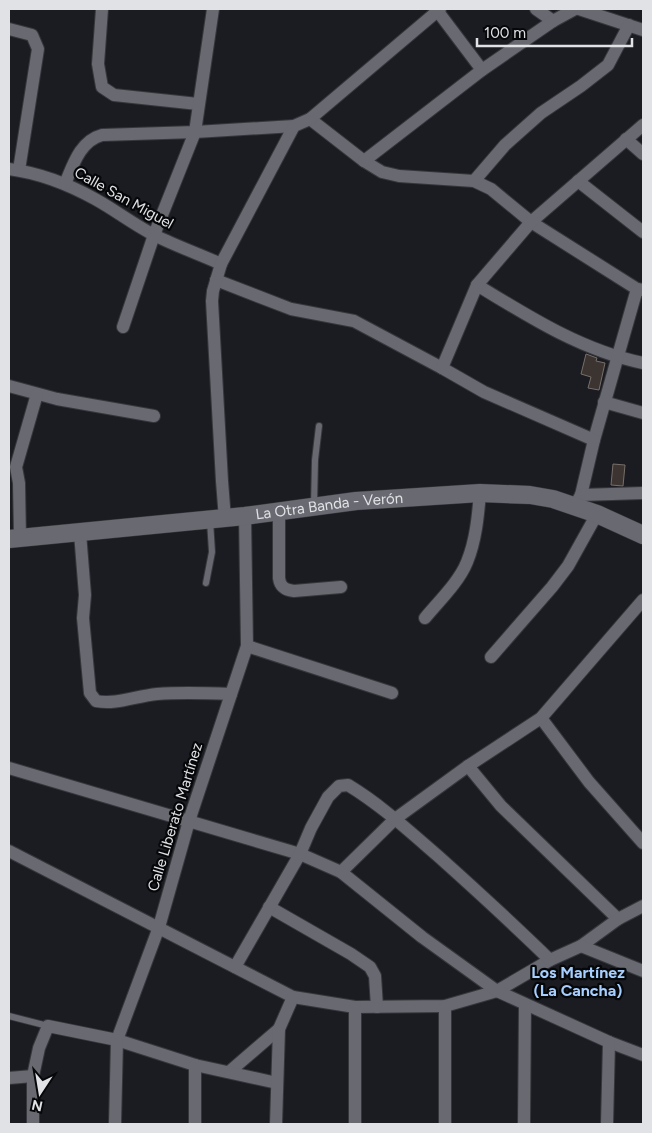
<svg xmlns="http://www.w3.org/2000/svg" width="652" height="1133" viewBox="0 0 652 1133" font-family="Figtree,sans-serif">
	<rect width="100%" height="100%" fill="#1b1c22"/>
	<g fill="#3b3430" stroke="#776f6a">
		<polygon points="586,354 597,358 596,361 605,363 599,390 588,388 591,377 581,374"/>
		<polygon points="613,464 625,465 623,486 611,485"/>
	</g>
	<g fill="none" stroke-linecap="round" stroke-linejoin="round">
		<g stroke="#36373c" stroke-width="8">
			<g id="lane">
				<polyline points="314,505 315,460 319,426"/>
				<polyline points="206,583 212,552 210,521"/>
				<polyline points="9,1016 48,1026"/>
			</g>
		</g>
		<g stroke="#36373c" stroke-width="14">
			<g id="street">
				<polyline points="102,9 98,64 102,87 114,95 198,104"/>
				<polyline points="436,9 482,70"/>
				<polyline points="536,9 553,21"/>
				<polyline points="579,9 643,30"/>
				<polyline points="9,29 32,35 38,49 19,170"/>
				<polyline points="310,119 364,161 382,172 399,176 474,181 491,189 531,222 637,289 643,290"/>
				<polyline points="626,139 643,154"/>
				<polyline points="364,161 482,70 553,21 575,9"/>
				<path d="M9 169C39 173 68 184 95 199 115 210 133 224 154 235 176 246 199 254 221 264"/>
				<polyline points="474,181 505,145 541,113 581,86 608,65 629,25"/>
				<polyline points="578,181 643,232"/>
				<path d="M65 184C73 165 80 141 102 135L195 132 294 126"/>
				<polyline points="216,280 291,309 354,321 442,368"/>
				<path d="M477 285C529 317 583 351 643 363"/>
				<polyline points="123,327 154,235 195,132 213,9"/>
				<polyline points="9,386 57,399 154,416"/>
				<polyline points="604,402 643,413"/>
				<polyline points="594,440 637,289"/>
				<polyline points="581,495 594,440 484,392 442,368 477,285 531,222 643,125"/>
				<polyline points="577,502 581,495 643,493"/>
				<path d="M279 510V578C280 587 285 590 294 591L341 587"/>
				<polyline points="225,519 222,481 212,301 213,291 221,264 294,126 310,119 440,9"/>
				<path d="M80 533 85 595 83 618 90 693 96 701C116 705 136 696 157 694 182 692 207 693 231 694"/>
				<polyline points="20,538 19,483 16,467 37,394"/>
				<path d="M425 618C439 601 459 582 467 562 476 540 478 516 480 493"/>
				<polyline points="247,646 392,693"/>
				<polyline points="491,657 552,587 568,566 597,514"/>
				<polyline points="541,718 589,782 643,843"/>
				<polyline points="468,766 501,806 618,919"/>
				<polyline points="9,768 300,854 341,872 395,819 468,766 541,718 643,600"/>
				<polyline points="9,851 293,997 355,1007 445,1006 497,991 550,960 581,946 618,919 643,906"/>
				<polyline points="341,872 422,937 497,991 609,1042 643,1055"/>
				<polyline points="269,907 351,954 370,967 375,976 377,1007"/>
				<polyline points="581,946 643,971"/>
				<path d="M235 967 300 854 311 828 328 797 339 786 348 785C381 805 409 831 438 856 476 890 513 924 550 960"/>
				<polyline points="229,1072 279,1029"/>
				<polyline points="9,1078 33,1076"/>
				<polyline points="33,1124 33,1076 39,1048 48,1026 117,1040 195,1065 277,1083"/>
				<polyline points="115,1124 117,1040 159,927 189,821 247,646 245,516"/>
				<polyline points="195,1124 195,1065"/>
				<polyline points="276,1124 279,1029 293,997"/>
				<polyline points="355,1124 355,1007"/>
				<polyline points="445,1124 445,1006"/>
				<polyline points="524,1124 525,1005"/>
				<polyline points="607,1124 609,1042"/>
			</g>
		</g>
		<g stroke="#36373c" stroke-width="19">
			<g id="secondary">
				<path id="s1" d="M9 539 245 516 356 501 480 493 530 495 553 499 597 514 643 535"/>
			</g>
		</g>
		<use href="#lane" stroke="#686971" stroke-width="6"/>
		<use href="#street" stroke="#686971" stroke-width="12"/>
		<use href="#secondary" stroke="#686971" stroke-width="18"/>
	</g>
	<g text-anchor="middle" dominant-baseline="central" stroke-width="4.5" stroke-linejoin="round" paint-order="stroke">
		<g font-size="15" fill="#e1e2e6" stroke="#060709">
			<text transform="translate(124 198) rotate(29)">Calle San Miguel</text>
			<text stroke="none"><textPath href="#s1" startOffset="322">La Otra Banda - Verón</textPath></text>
			<text transform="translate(175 817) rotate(-73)">Calle Liberato Martínez</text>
		</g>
		<g font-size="16" font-weight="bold" fill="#a6cefe" stroke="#060709">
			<text x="578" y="972">Los Martínez<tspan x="578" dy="18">(La Cancha)</tspan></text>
		</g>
	</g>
	<rect width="652" height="1133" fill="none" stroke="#e1e2e6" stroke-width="20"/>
	<g transform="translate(40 1093) rotate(192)" stroke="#060709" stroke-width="4" paint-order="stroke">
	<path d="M0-4L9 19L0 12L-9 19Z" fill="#e1e2e6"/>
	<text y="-8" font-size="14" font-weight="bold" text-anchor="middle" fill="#e1e2e6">N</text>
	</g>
	<path d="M477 38v8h155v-8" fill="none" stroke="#e1e2e6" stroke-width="2.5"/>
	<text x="484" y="38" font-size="15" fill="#e1e2e6" stroke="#060709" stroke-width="4" paint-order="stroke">100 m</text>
</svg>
